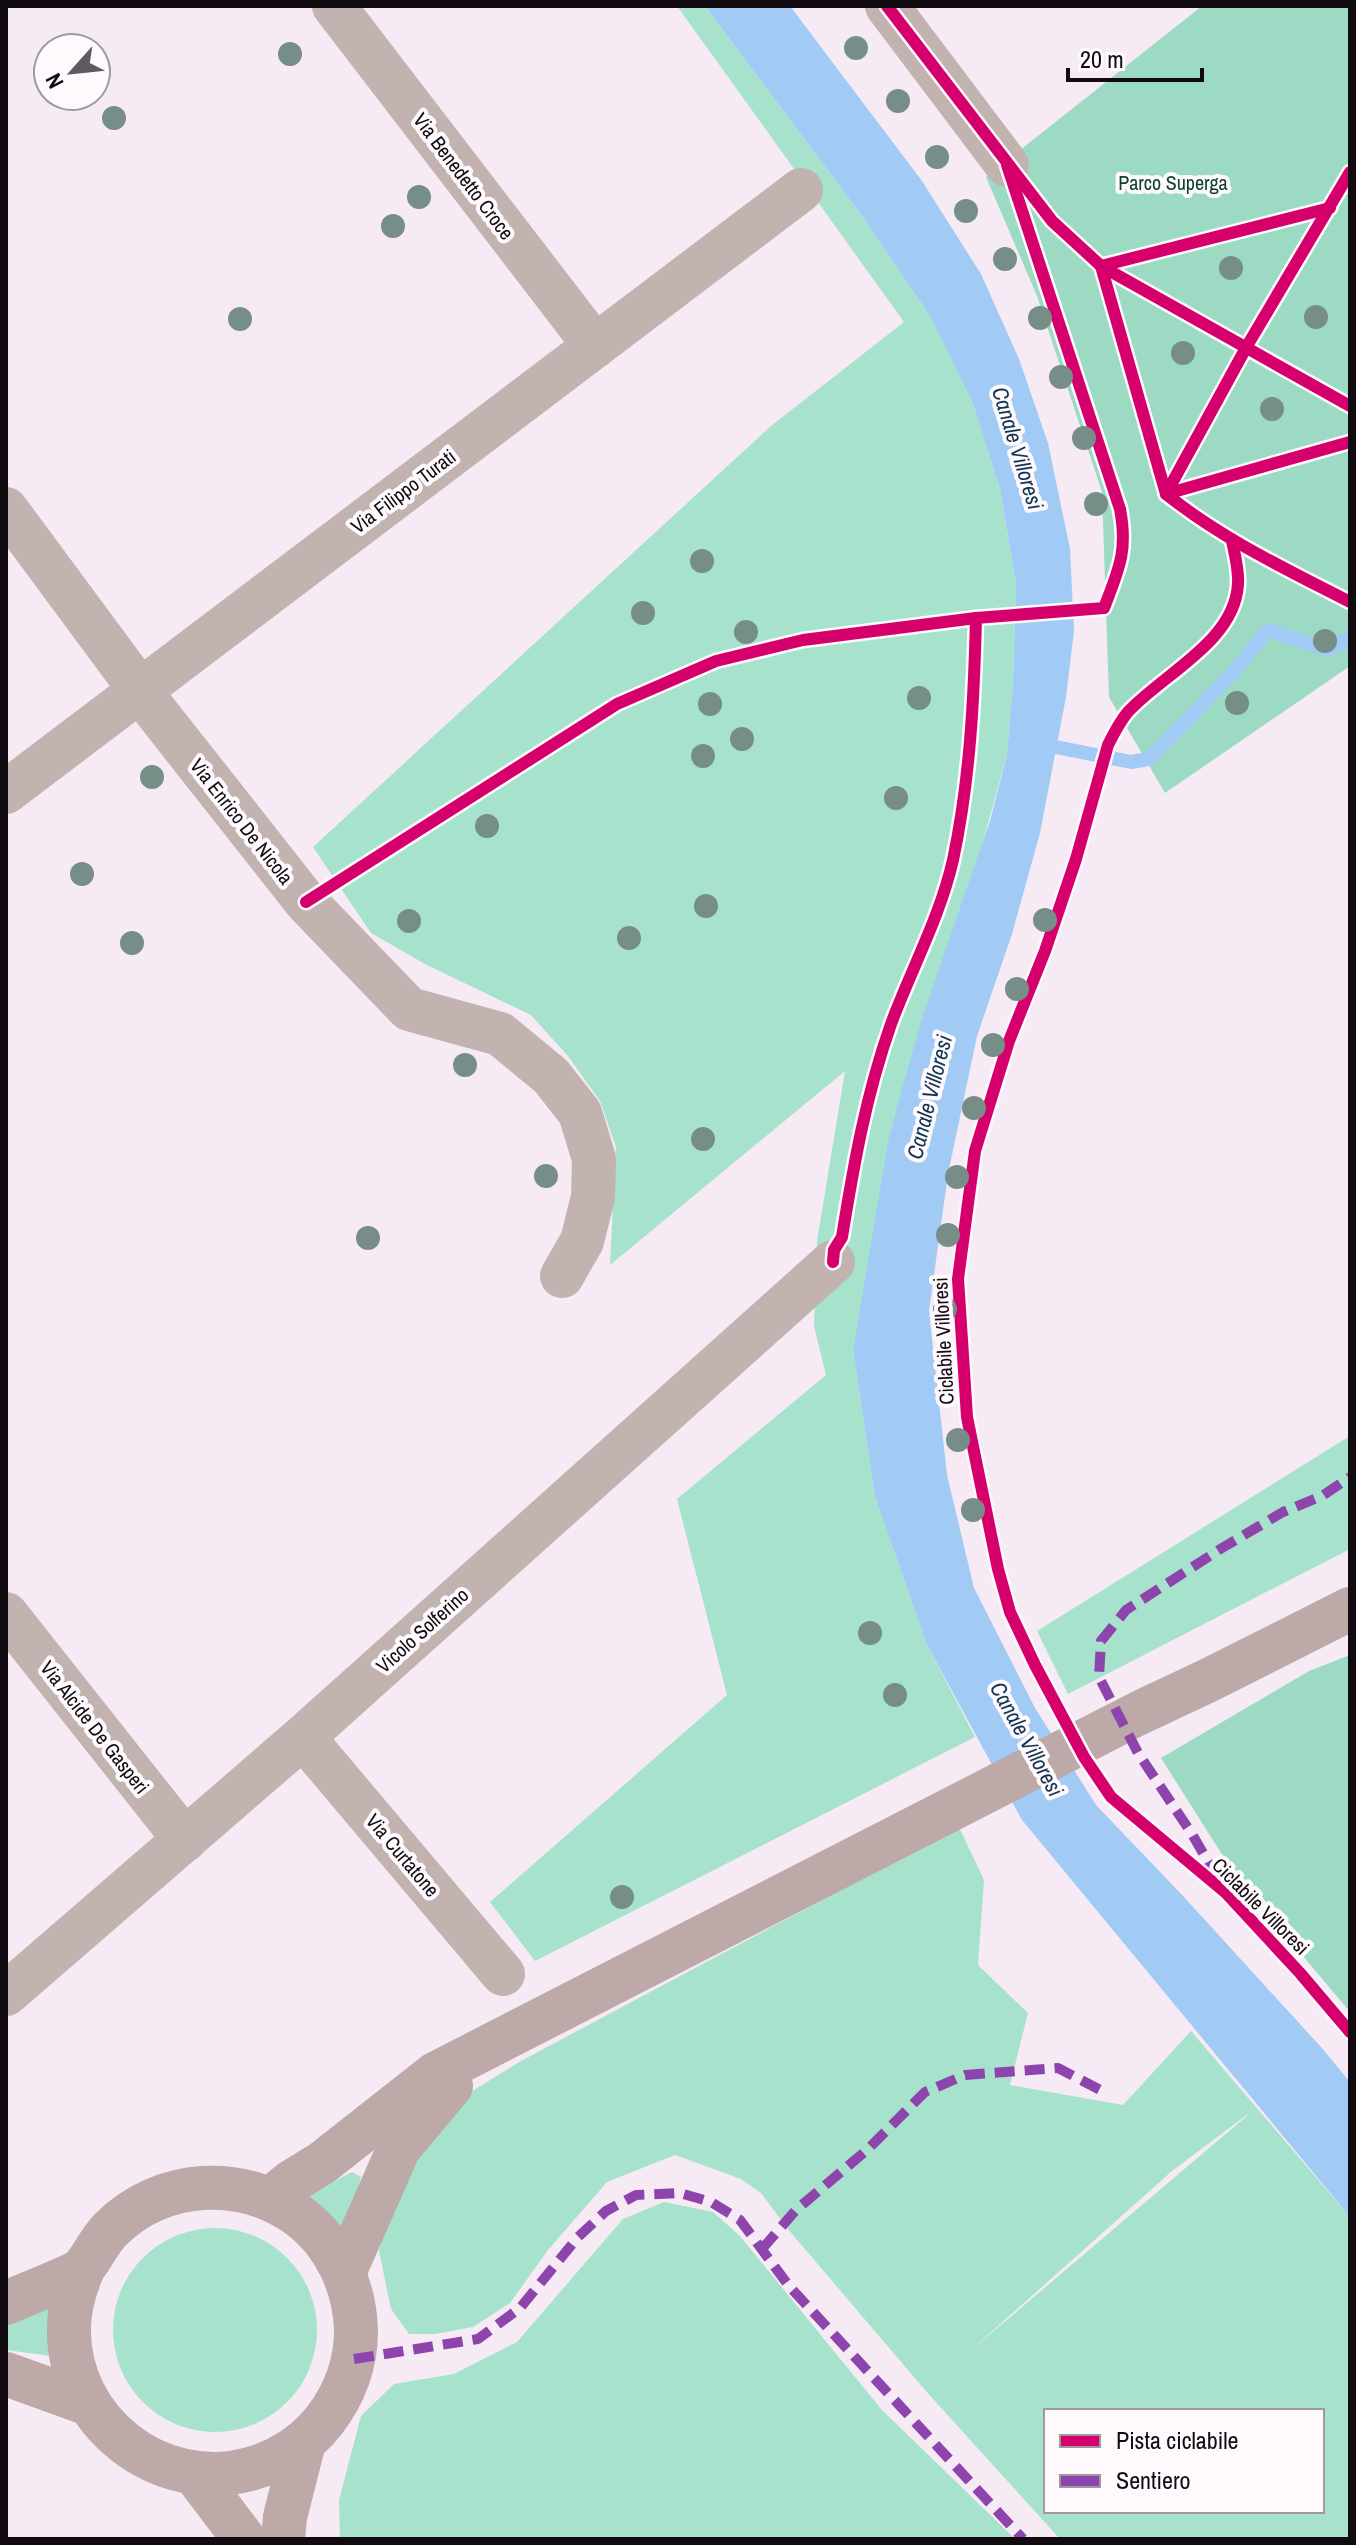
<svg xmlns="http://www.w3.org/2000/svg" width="1356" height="2545" viewBox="0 0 1356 2545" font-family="'Archivo Narrow',sans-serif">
	<rect width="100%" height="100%" fill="#f6eaf5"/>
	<g fill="#a7e2cd" fill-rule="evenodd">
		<polygon points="677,6 705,6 864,219 930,316 973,404 1000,489 1016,583 1013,683 1007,754 870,1255 853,1350 875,1497 927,1645 975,1737 535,1961 490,1902 727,1695 677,1499 826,1375 814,1326 817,1241 845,1071 610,1265 616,1147 600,1101 568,1056 531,1015 425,964 371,933 313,847 771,426 904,322"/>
		<polygon points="1350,1436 1350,1549 1068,1694 1037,1631"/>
		<path d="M959 1827 984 1880 978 1965 1028 2013 1010 2085 1123 2105 1191 2031 1350 2217V2539H1060L925 2390 787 2228 761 2193 741 2179 675 2155 607 2182 548 2250 510 2303 473 2327 435 2334H409L391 2309 379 2251 390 2195 451 2104 521 2061ZM1248 2114V2115L969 2352 1172 2171ZM1046 2411H1322V2511H1046Z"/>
		<polygon points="352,2172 361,2177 343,2238 302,2198"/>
		<polygon points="664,2202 713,2212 740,2236 882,2410 1015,2539 340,2539 339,2500 361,2416 394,2384 454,2374 517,2342 623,2219"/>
		<circle cx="215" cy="2330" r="102"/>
		<polygon points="52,2302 51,2356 6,2350 6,2319"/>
	</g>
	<g fill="#9ddac4">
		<polygon points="1202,6 1350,6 1350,666 1165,793 1109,697 1102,492 1037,296 986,177"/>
		<polygon points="1350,1655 1350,2012 1235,1875 1161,1758 1309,1671"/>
	</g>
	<polygon fill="#a1cbf5" points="705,6 790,6 922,181 981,274 1019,359 1048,443 1070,549 1074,631 1066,697 1040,833 1012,934 977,1036 948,1174 929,1311 947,1475 974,1588 1035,1708 1096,1805 1183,1896 1321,2047 1350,2082 1350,2217 1022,1820 927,1645 875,1497 853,1350 889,1137 921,1021 990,821 1007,754 1013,683 1016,583 1000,489 973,404 930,316 864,219"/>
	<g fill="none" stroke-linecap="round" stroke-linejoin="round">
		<polyline stroke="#a1cbf5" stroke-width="14" points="1041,744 1131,762 1149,759 1232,674 1268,630 1328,650 1350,637"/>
		<g stroke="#c2b3b1" stroke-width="44">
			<polyline points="334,6 595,346"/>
			<polyline points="887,6 1007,165"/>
			<polyline points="6,509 157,713 306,902 409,1009 500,1034 551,1076 580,1113 594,1159 593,1197 582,1241 562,1276"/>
			<polyline points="6,792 801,190"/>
			<polyline points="6,1614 185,1840"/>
			<polyline points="303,1737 503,1974"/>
			<polyline points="6,1994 303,1737 833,1262"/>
		</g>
		<g stroke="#bca9a8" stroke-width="44">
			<polyline points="270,2199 291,2182 322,2163 435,2074 1139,1713 1207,1681 1350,1609"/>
			<polyline points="344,2273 399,2148 451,2086"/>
			<path d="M6 2303C19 2297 76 2275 83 2268 92 2258 99 2241 111 2229 162 2179 241 2174 299 2216 335 2243 355 2286 356 2331 356 2364 344 2395 324 2421 306 2444 279 2461 250 2469 159 2494 67 2421 69 2328 69 2307 75 2288 83 2269"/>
			<polyline points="6,2374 89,2404"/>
			<polyline points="194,2473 244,2539"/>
			<polyline points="283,2539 285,2517 304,2442"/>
		</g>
		<g stroke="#8e44ad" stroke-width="10" stroke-dasharray="20 10" stroke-linecap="butt">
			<polyline points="1218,1879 1192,1834 1138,1753 1099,1677 1101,1641 1126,1610 1222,1548 1283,1512 1322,1496 1350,1477"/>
			<polyline points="762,2249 796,2210 867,2150 925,2092 965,2075 1058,2068 1108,2094"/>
			<polyline points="354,2359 478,2339 520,2308 578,2237 606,2211 636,2195 680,2193 711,2202 740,2220 789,2286 1023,2539"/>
		</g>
		<g stroke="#fdf9fd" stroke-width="17">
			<g id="cycleway">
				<polyline points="887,6 1052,221 1101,266 1350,406"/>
				<path d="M1101 266 1166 494C1222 539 1286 569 1350 602"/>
				<polyline points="1101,266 1330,208"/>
				<polyline points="1166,494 1247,346 1350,172"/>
				<polyline points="1166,494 1350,442"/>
				<path d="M1232 541C1235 555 1239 570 1238 584 1235 642 1161 675 1127 713 1119 723 1114 733 1108 745L1076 859 1045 951 1009 1041 975 1151 958 1279 967 1417 998 1569 1010 1612 1035 1665 1084 1757 1111 1797 1226 1893 1300 1973 1350 2032"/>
				<polyline points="306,902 617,704 716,661 803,640 976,618"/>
				<path d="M833 1262 834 1250 842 1237C854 1163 866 1095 891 1024 911 970 940 917 953 860 970 780 974 700 976 618L1104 608C1119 569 1128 551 1120 509L1007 165"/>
			</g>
		</g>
		<use href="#cycleway" stroke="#d6006c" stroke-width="12"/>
	</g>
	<g fill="#768d88">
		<circle cx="856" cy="48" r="12"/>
		<circle cx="290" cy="54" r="12"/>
		<circle cx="898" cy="101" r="12"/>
		<circle cx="114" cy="118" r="12"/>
		<circle cx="937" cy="157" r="12"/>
		<circle cx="419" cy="197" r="12"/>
		<circle cx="966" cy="211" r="12"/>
		<circle cx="393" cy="226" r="12"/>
		<circle cx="1005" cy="259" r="12"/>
		<circle cx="1231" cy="268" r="12"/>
		<circle cx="1316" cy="317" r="12"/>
		<circle cx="1040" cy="318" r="12"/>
		<circle cx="240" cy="319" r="12"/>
		<circle cx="1183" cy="353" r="12"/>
		<circle cx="1061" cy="377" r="12"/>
		<circle cx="1272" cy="409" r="12"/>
		<circle cx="1084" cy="438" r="12"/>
		<circle cx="1096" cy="504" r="12"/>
		<circle cx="702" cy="561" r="12"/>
		<circle cx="643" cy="613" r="12"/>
		<circle cx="746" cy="632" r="12"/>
		<circle cx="1325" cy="641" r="12"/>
		<circle cx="919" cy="698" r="12"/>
		<circle cx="1237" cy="703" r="12"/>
		<circle cx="710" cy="704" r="12"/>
		<circle cx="742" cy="739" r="12"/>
		<circle cx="703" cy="756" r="12"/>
		<circle cx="152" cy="777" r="12"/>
		<circle cx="896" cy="798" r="12"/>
		<circle cx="487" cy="826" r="12"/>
		<circle cx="82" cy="874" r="12"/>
		<circle cx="706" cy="906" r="12"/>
		<circle cx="1045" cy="920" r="12"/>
		<circle cx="409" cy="921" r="12"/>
		<circle cx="629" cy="938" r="12"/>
		<circle cx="132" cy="943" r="12"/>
		<circle cx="1017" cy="989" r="12"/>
		<circle cx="993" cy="1045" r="12"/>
		<circle cx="465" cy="1065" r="12"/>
		<circle cx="974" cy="1108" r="12"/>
		<circle cx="703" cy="1139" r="12"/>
		<circle cx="546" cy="1176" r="12"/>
		<circle cx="957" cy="1177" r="12"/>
		<circle cx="948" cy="1235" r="12"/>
		<circle cx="368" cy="1238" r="12"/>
		<circle cx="945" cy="1309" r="12"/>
		<circle cx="958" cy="1440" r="12"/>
		<circle cx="973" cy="1510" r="12"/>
		<circle cx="870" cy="1633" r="12"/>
		<circle cx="895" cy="1695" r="12"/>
		<circle cx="622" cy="1897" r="12"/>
	</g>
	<g text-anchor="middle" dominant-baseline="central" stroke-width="8" stroke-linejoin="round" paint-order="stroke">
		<g font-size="20" fill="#110a10" stroke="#fdf9fd">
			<text transform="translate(464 176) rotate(53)">Via Benedetto Croce</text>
			<text transform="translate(403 491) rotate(-37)">Via Filippo Turati</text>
			<text transform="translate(242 821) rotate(52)">Via Enrico De Nicola</text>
			<text transform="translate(943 1341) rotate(-93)">Ciclabile Villoresi</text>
			<text transform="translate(422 1630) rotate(-42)">Vicolo Solferino</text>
			<text transform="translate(95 1727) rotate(52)">Via Alcide De Gasperi</text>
			<text transform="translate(403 1855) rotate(50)">Via Curtatone</text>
			<text transform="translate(1261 1906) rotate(45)">Ciclabile Villoresi</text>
		</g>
		<g font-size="20" fill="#0d412e" stroke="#fdf9fd">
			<text x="1173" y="182">Parco Superga</text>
		</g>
		<g font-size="22" font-style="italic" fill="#113550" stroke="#fdf9fd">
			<text transform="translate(1018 448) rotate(73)">Canale Villoresi</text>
			<text transform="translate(929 1097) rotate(-76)">Canale Villoresi</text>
			<text transform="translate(1027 1739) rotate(61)">Canale Villoresi</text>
		</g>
	</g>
	<rect width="1356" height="2545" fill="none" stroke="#110a10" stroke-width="16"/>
	<rect x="1044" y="2409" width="280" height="104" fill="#fdf9fd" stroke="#9f999e" stroke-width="2"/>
	<rect x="1060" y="2435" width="40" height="12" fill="#d6006c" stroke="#9f999e" stroke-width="2"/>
	<text x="1116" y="2449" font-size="24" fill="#110a10">Pista ciclabile</text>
	<rect x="1060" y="2475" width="40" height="12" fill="#8e44ad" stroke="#9f999e" stroke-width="2"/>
	<text x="1116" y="2489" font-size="24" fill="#110a10">Sentiero</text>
	<g transform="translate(72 72) rotate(243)"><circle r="38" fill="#fdf9fd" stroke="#9f999e" stroke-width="2"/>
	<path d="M0-6L14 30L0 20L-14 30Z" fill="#615860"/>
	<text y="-12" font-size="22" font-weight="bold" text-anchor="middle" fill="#110a10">N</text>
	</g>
	<path d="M1068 68v12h134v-12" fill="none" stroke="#110a10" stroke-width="4"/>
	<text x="1080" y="68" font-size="24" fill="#110a10" stroke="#fdf9fd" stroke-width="6" paint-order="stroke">20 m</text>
</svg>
